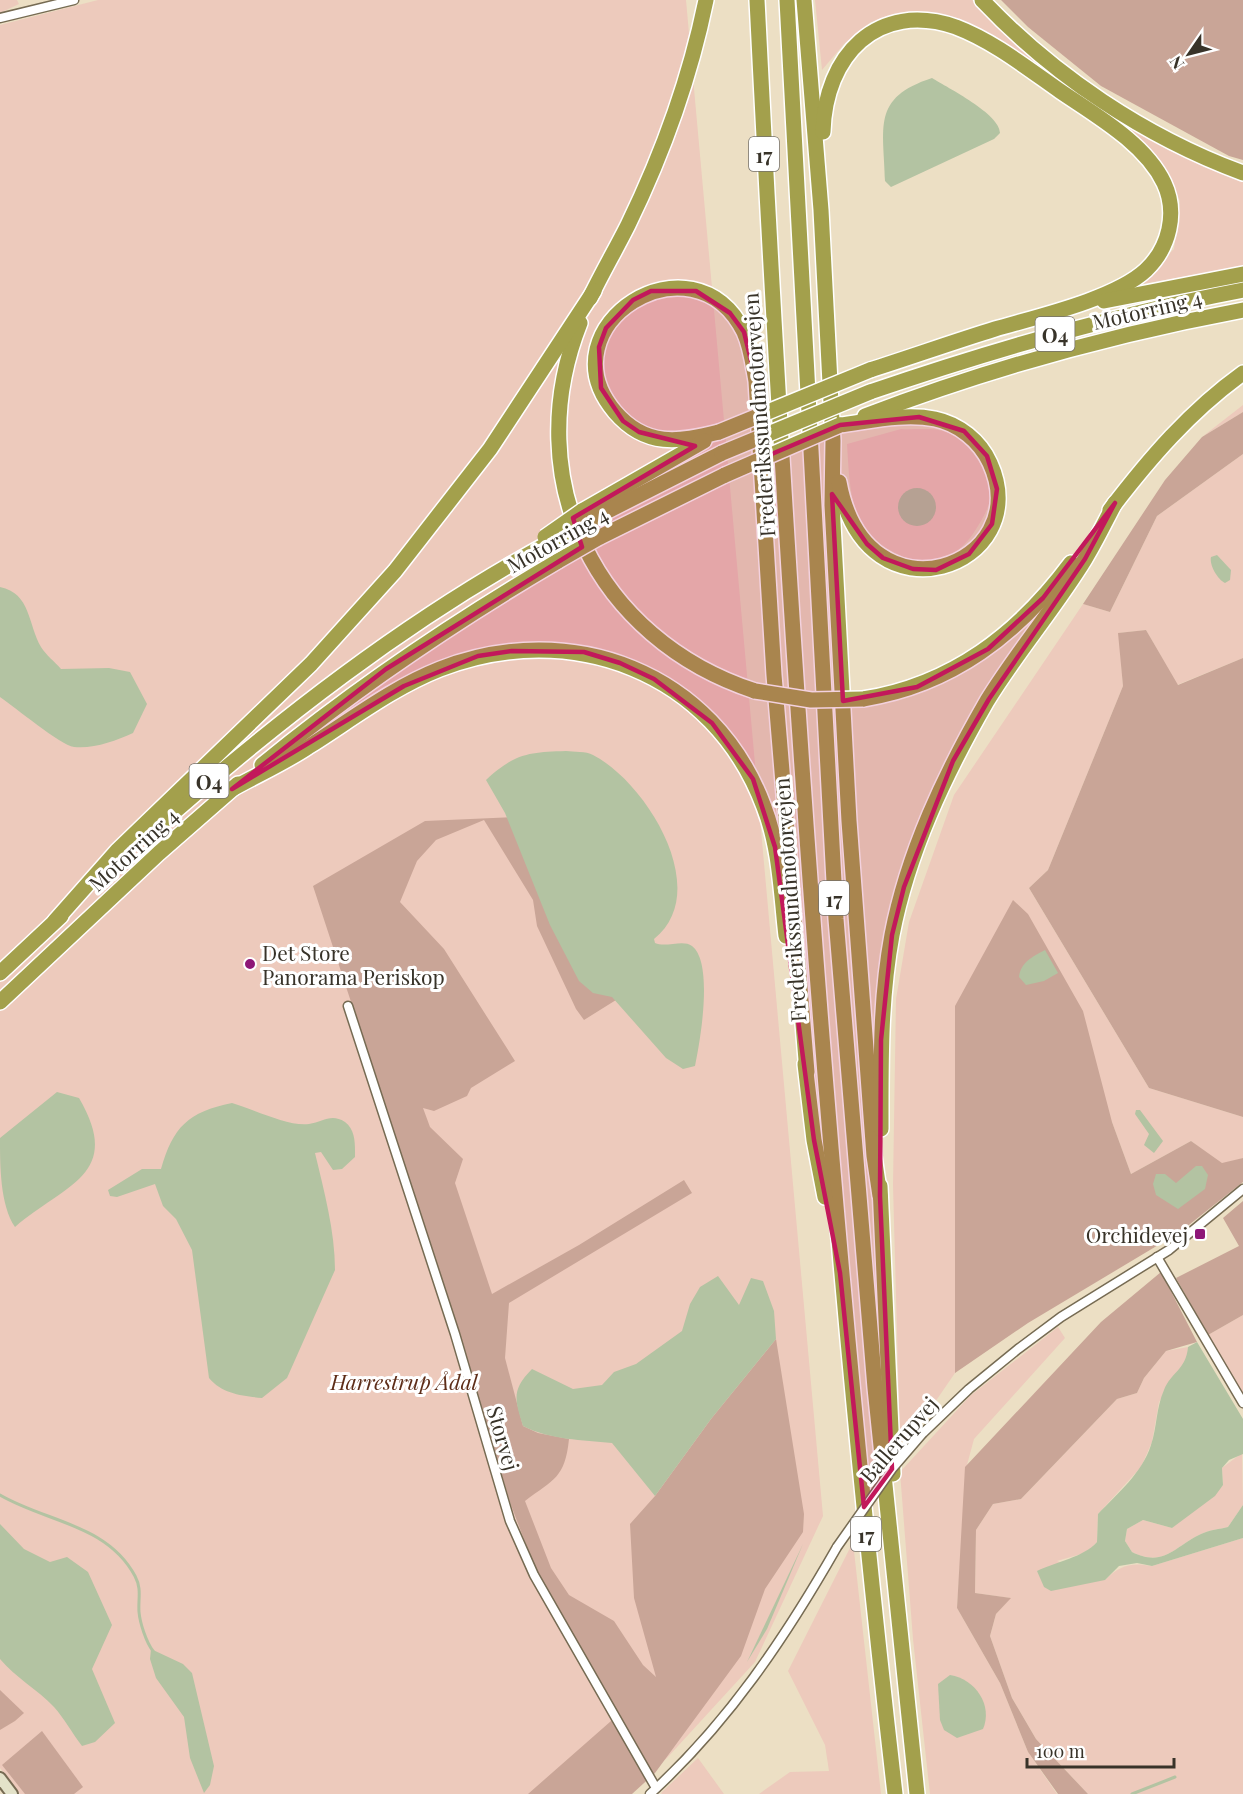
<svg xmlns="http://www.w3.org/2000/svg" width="1243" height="1794" viewBox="0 0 1243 1794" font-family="'Playfair Display',serif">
	<rect width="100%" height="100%" fill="#ecdfc4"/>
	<g fill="#edcabc">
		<polygon points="0,0 17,0 19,4 0,13"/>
		<polygon points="98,0 686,0 823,1516 755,1662 667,1758 624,1794 20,1794 0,1768 0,25"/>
		<path d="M815 0H972C1042 79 1152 128 1243 180V266L1137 285 1174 249 1180 201 1156 156 1005 43 957 23 909 14 871 22 844 44 822 70Z"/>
		<polygon points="1243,405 1243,412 1202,437"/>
		<path d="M901 429C914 430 934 427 946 432 969 441 991 472 990 497 990 506 983 518 978 526 959 559 930 571 895 553 849 530 850 490 847 444Z"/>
		<polygon points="1243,454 1243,658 1177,685 1146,630 1119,633 1123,686 1048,870 1029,888 1149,1088 1243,1117 1243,1158 1222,1164 1191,1141 1131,1174 1112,1122 955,1006 955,1373 922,1421 900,1443 893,1185 896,999 909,922 954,795 1083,604 1110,612 1157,516"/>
		<polygon points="1243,1315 1243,1395 1208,1335"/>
		<polygon points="1058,1327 1065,1338 974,1439 967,1465 957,1608 1000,1683 1028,1752 1057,1794 930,1794 913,1639 900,1472 970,1396"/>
		<path d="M1188 1347 1187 1360 1159 1402 1152 1442 1141 1467 1098 1514 1097 1542 1088 1552 1057 1561 1105 1580C1120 1565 1131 1562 1152 1566L1243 1538V1794H1088L1036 1739 1012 1698 990 1636 996 1614 1010 1598 975 1593 976 1530 993 1504 1021 1499 1117 1399 1137 1393 1144 1378 1166 1351Z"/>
		<path d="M1242 1453 1243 1505 1228 1527C1220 1529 1209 1530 1201 1534 1175 1546 1164 1568 1132 1552L1125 1541 1127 1529 1143 1520 1172 1528 1223 1485 1222 1468Z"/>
		<polygon points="853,1542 881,1794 759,1794 790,1772 829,1771 825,1745 788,1671"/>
		<polygon points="698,1758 724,1794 662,1794 661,1793"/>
	</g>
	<g fill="#c9a597">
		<polygon points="1001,0 1243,0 1243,160 1229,156 1101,86 1028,27"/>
		<polygon points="1243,412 1243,454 1157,516 1110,612 1083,604 1165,480 1202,437"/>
		<polygon points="1146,630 1178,685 1243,658 1243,1117 1149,1088 1029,888 1048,870 1123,686 1118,633"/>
		<path d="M513 817 624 995 584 1020 576 1009 537 926 533 900 484 820 436 840 417 861 400 902 444 949 515 1061 471 1088 467 1096 434 1111 423 1108 430 1127 463 1159 455 1183 492 1294 579 1245 684 1180 692 1193 509 1303 505 1358 523 1426 538 1433 569 1439C565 1478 554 1479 525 1501L551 1568 569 1595 614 1621 643 1665 656 1677 634 1598 630 1524 655 1496 711 1419 776 1339 804 1514 803 1532 765 1589 741 1656 655 1773 632 1794H528L619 1714 536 1571 511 1505 456 1322 313 886 425 821Z"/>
		<polygon points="1013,900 1028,914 1083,1011 1112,1122 1131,1174 1191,1141 1222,1163 1243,1158 1243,1182 1180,1232 1028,1323 955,1373 955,1006"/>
		<polygon points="1243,1201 1243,1315 1208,1335 1176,1278 1239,1246 1223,1218"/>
		<polygon points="1161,1272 1197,1342 1166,1351 1144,1378 1137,1393 1117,1399 1021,1499 993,1504 976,1530 975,1593 1011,1598 996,1614 990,1636 1012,1698 1036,1739 1088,1794 1058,1794 1028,1752 1000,1683 957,1608 965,1467 1101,1322"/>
		<polygon points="0,1690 24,1713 15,1721 0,1730"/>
		<polygon points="42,1731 83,1787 74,1794 25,1794 2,1765"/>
	</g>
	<g fill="#b3c3a2">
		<path d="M932 78C948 88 1000 114 1000 133L994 139 891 187 885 181C884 127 871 98 932 78Z"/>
		<circle cx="917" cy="507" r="19"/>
		<path d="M1217 555 1231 570 1230 580 1225 583C1218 580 1209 565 1211 557Z"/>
		<path d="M0 587C31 593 28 625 41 647 46 655 55 662 61 669L109 668 130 672 147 704 133 733C115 741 94 749 74 747 60 745 15 707 0 697Z"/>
		<path d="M566 751C574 752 586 751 593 755 646 782 714 891 654 939L655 943C666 948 683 939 692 946 714 963 700 1042 695 1066L683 1069 666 1058 612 997 593 993 579 981 550 925 505 813 486 780C514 754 528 752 566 751Z"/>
		<path d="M1045 950 1058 973 1044 981 1026 985 1019 977C1021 962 1032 957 1045 950Z"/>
		<path d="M57 1092 79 1098C124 1175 65 1184 15 1227 0 1205 0 1165 0 1138Z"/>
		<path d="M232 1103C253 1109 289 1127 309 1124 323 1122 331 1113 345 1122 356 1130 355 1145 355 1157L342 1169 333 1170 321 1152 315 1153C324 1191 335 1231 335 1270L287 1378 262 1398C243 1396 222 1394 209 1378L192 1250 176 1219 163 1206 155 1184 117 1197 110 1196 108 1190 142 1169H161C173 1127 188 1112 232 1103Z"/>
		<polygon points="1136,1110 1140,1110 1163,1141 1154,1153 1144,1145 1149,1134 1135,1114"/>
		<polygon points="1196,1166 1202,1166 1208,1175 1205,1189 1178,1209 1156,1195 1153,1184 1156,1174 1165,1174 1176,1183"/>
		<path d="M718 1276 739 1305 751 1278 763 1281 774 1311 776 1339 711 1419 655 1496 612 1443C582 1440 551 1440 523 1426 515 1400 511 1390 532 1369L573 1389 602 1385 614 1372 636 1364 682 1331 690 1304 700 1287Z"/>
		<path d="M1197 1342 1243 1419V1454L1229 1460 1222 1468 1223 1485 1215 1496 1172 1528 1143 1520 1127 1529 1125 1541 1132 1552C1164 1568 1175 1546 1201 1534 1209 1530 1220 1529 1228 1527L1243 1505V1538L1152 1566 1137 1563 1119 1566 1105 1580 1051 1591 1044 1587 1037 1571C1056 1562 1084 1557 1097 1542L1098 1514C1118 1493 1142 1473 1151 1445 1157 1427 1156 1408 1164 1390 1171 1372 1186 1370 1188 1347Z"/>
		<path d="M0 1524 24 1549 50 1562 67 1557 88 1572 112 1625 92 1669 115 1723 95 1742 82 1746C72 1733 64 1718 54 1707 37 1689 16 1678 0 1659Z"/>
		<polygon points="803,1544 767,1629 747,1662"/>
		<polygon points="151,1649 183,1664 192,1673 214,1766 210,1785 204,1793 190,1758 184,1717 156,1678 150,1659"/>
		<path d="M950 1675C976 1679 993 1706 983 1729L957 1738 944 1730 940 1720 938 1684Z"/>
	</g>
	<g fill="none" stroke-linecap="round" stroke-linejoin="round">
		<g stroke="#b3c3a2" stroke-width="3">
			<path d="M0 1495C46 1522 107 1524 135 1576 142 1589 138 1599 139 1612 140 1623 146 1642 153 1651"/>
			<polyline points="1132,1794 1175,1777"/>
		</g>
		<g stroke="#766b53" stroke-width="11">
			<g id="street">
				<polyline points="0,18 74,0"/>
				<polyline points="348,1006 455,1334 510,1521 534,1575 656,1788"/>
				<polyline points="1157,1257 1243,1403"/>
				<polyline points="923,1433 969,1389 1018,1349 1061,1317 1169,1250 1243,1189"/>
				<path d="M650 1794C728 1723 785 1638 837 1547"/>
			</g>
		</g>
		<g stroke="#766b53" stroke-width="14">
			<polyline id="secondary" points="0,1778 12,1794"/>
		</g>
		<g stroke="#fff" stroke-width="18">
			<g id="highway">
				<path d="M757 0C787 599 826 1198 895 1794"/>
				<polyline points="787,0 836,919 875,1388 917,1794"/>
				<polyline points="804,0 821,210 833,441 832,505 849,821 874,1156 880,1196"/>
				<path d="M982 0C1053 75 1145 137 1243 173"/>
				<path d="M823 132C825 56 877 0 956 27 993 41 1027 68 1060 91 1095 115 1145 143 1164 183 1178 213 1169 248 1146 270 1115 299 1036 317 995 329 953 342 911 357 870 370"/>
				<path d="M590 298C602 273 616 249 628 225 663 153 690 78 706 0"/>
				<polyline points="1104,301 1243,274"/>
				<path d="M580 323C518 480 596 639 755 691"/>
				<path d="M870 392C993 350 1116 314 1243 290"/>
				<path d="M865 416C988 369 1114 334 1243 310"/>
				<path d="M719 432C679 442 646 448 615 412 542 326 693 230 744 332 751 347 753 365 756 381L774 675 807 1072"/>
				<path d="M839 482C866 629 1037 566 990 463 980 441 959 424 935 419 904 413 871 421 840 425"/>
				<path d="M1110 510C1149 459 1190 411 1243 373"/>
				<polyline points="582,511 704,441"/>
				<polyline points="586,522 722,453"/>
				<polyline points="598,538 725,475"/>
				<path d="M863 699C952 685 1018 634 1071 563"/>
				<path d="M262 765C355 689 454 622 558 561"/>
				<path d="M232 789C257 775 284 763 308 747 351 720 392 688 440 669 571 618 714 672 764 807 780 848 781 893 786 936"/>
				<path d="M156 828C277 721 407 620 549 543"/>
				<polyline points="55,921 117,851 311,664 395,571 490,449 594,291"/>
				<polyline points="0,973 61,916"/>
				<polyline points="0,1002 159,853 238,784"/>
				<polyline points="805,1064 814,1140 825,1197"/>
				<path d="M881 1129C881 1064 880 999 892 935 908 852 945 774 987 701 1017 652 1055 608 1085 559 1096 541 1105 522 1115 503"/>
				<polyline points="880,1186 893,1474"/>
			</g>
		</g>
		<use href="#street" stroke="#fff" stroke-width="8"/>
		<use href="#secondary" stroke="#e3e2c9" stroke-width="10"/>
		<use href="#highway" stroke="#a3a04c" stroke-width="15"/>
		<g stroke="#766b53" stroke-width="11" stroke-linecap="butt">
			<polyline id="street-bridge" points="837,1547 892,1469 923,1433"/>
		</g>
		<g stroke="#fff" stroke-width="18" stroke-linecap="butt">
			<g id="highway-bridge">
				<polyline points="719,432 870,370"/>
				<polyline points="722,453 870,392"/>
				<polyline points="725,475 840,425"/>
				<polyline points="545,537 582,511"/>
				<polyline points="560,537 586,522"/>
				<polyline points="558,561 598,538"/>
				<polyline points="755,691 811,700 863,699"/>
			</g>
		</g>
		<use href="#street-bridge" stroke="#fff" stroke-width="8"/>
		<use href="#highway-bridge" stroke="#a3a04c" stroke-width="15"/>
	</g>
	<path fill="#c2185b" fill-opacity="0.2" stroke="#c2185b" stroke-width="4.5" stroke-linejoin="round" d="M651 291H696L730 313 744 332 756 381 760 459 840 425 919 417 964 431 987 456 997 489 992 524 969 554 936 570 913 569 883 558 867 544 832 494 843 701 917 687 988 649 1043 598 1115 503 1085 559 989 699 953 761 904 887 892 935 881 1040 880 1196 892 1469 864 1507 840 1273 814 1140 775 847 753 779 712 723 654 679 620 663 584 652 512 651 478 656 404 686 232 789 386 669 582 547 573 518 695 446 639 432 623 421 601 388 599 347 606 328 633 300Z"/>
	<g fill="#8e1777" stroke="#fff" stroke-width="2">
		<circle cx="250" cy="964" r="6"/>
		<rect x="1194" y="1228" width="12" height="12" rx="3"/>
	</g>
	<g text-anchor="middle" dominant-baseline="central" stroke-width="6" stroke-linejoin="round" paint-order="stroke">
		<g fill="#fff" stroke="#747069" stroke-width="1.5">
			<rect x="749" y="137" width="30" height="34" rx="4.5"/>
			<rect x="1035.5" y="317" width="39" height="34" rx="4.5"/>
			<rect x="189.5" y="764" width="39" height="34" rx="4.5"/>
			<rect x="819" y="881" width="30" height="34" rx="4.5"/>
			<rect x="851" y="1517" width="30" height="34" rx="4.5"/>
		</g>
		<g font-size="20" font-weight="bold" fill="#383329">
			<text x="764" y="154">17</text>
			<text x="1055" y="334">O4</text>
			<text x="209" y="781">O4</text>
			<text x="834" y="898">17</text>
			<text x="866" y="1534">17</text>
		</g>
		<g font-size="21" fill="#383329" stroke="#fff">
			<text transform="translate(1147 309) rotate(-13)">Motorring 4</text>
			<text transform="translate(758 415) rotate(-94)">Frederikssundmotorvejen</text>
			<text transform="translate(557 539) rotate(-29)">Motorring 4</text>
			<text transform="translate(133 849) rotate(-42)">Motorring 4</text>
			<text transform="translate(789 900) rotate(-94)">Frederikssundmotorvejen</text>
			<text transform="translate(504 1438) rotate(74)">Storvej</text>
			<text transform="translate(898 1439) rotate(-49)">Ballerupvej</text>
		</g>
		<g font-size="21" fill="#383329" stroke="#fff" text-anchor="start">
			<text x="262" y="952">Det Store<tspan x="262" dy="24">Panorama Periskop</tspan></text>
			<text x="1188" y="1234" text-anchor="end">Orchidevej</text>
		</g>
		<g font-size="21" font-style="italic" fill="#5d2d18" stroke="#fff">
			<text x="404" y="1381">Harrestrup Ådal</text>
		</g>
	</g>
	<g transform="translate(1189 54) rotate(235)" stroke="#ffffff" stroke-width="4.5" paint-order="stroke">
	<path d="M0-4.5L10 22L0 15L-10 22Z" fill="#383329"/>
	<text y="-9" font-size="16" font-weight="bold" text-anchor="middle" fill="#383329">N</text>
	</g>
	<path d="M1027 1758v9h147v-9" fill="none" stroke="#383329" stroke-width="3"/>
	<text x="1036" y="1758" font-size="18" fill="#383329" stroke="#ffffff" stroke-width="4.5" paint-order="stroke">100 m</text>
</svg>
